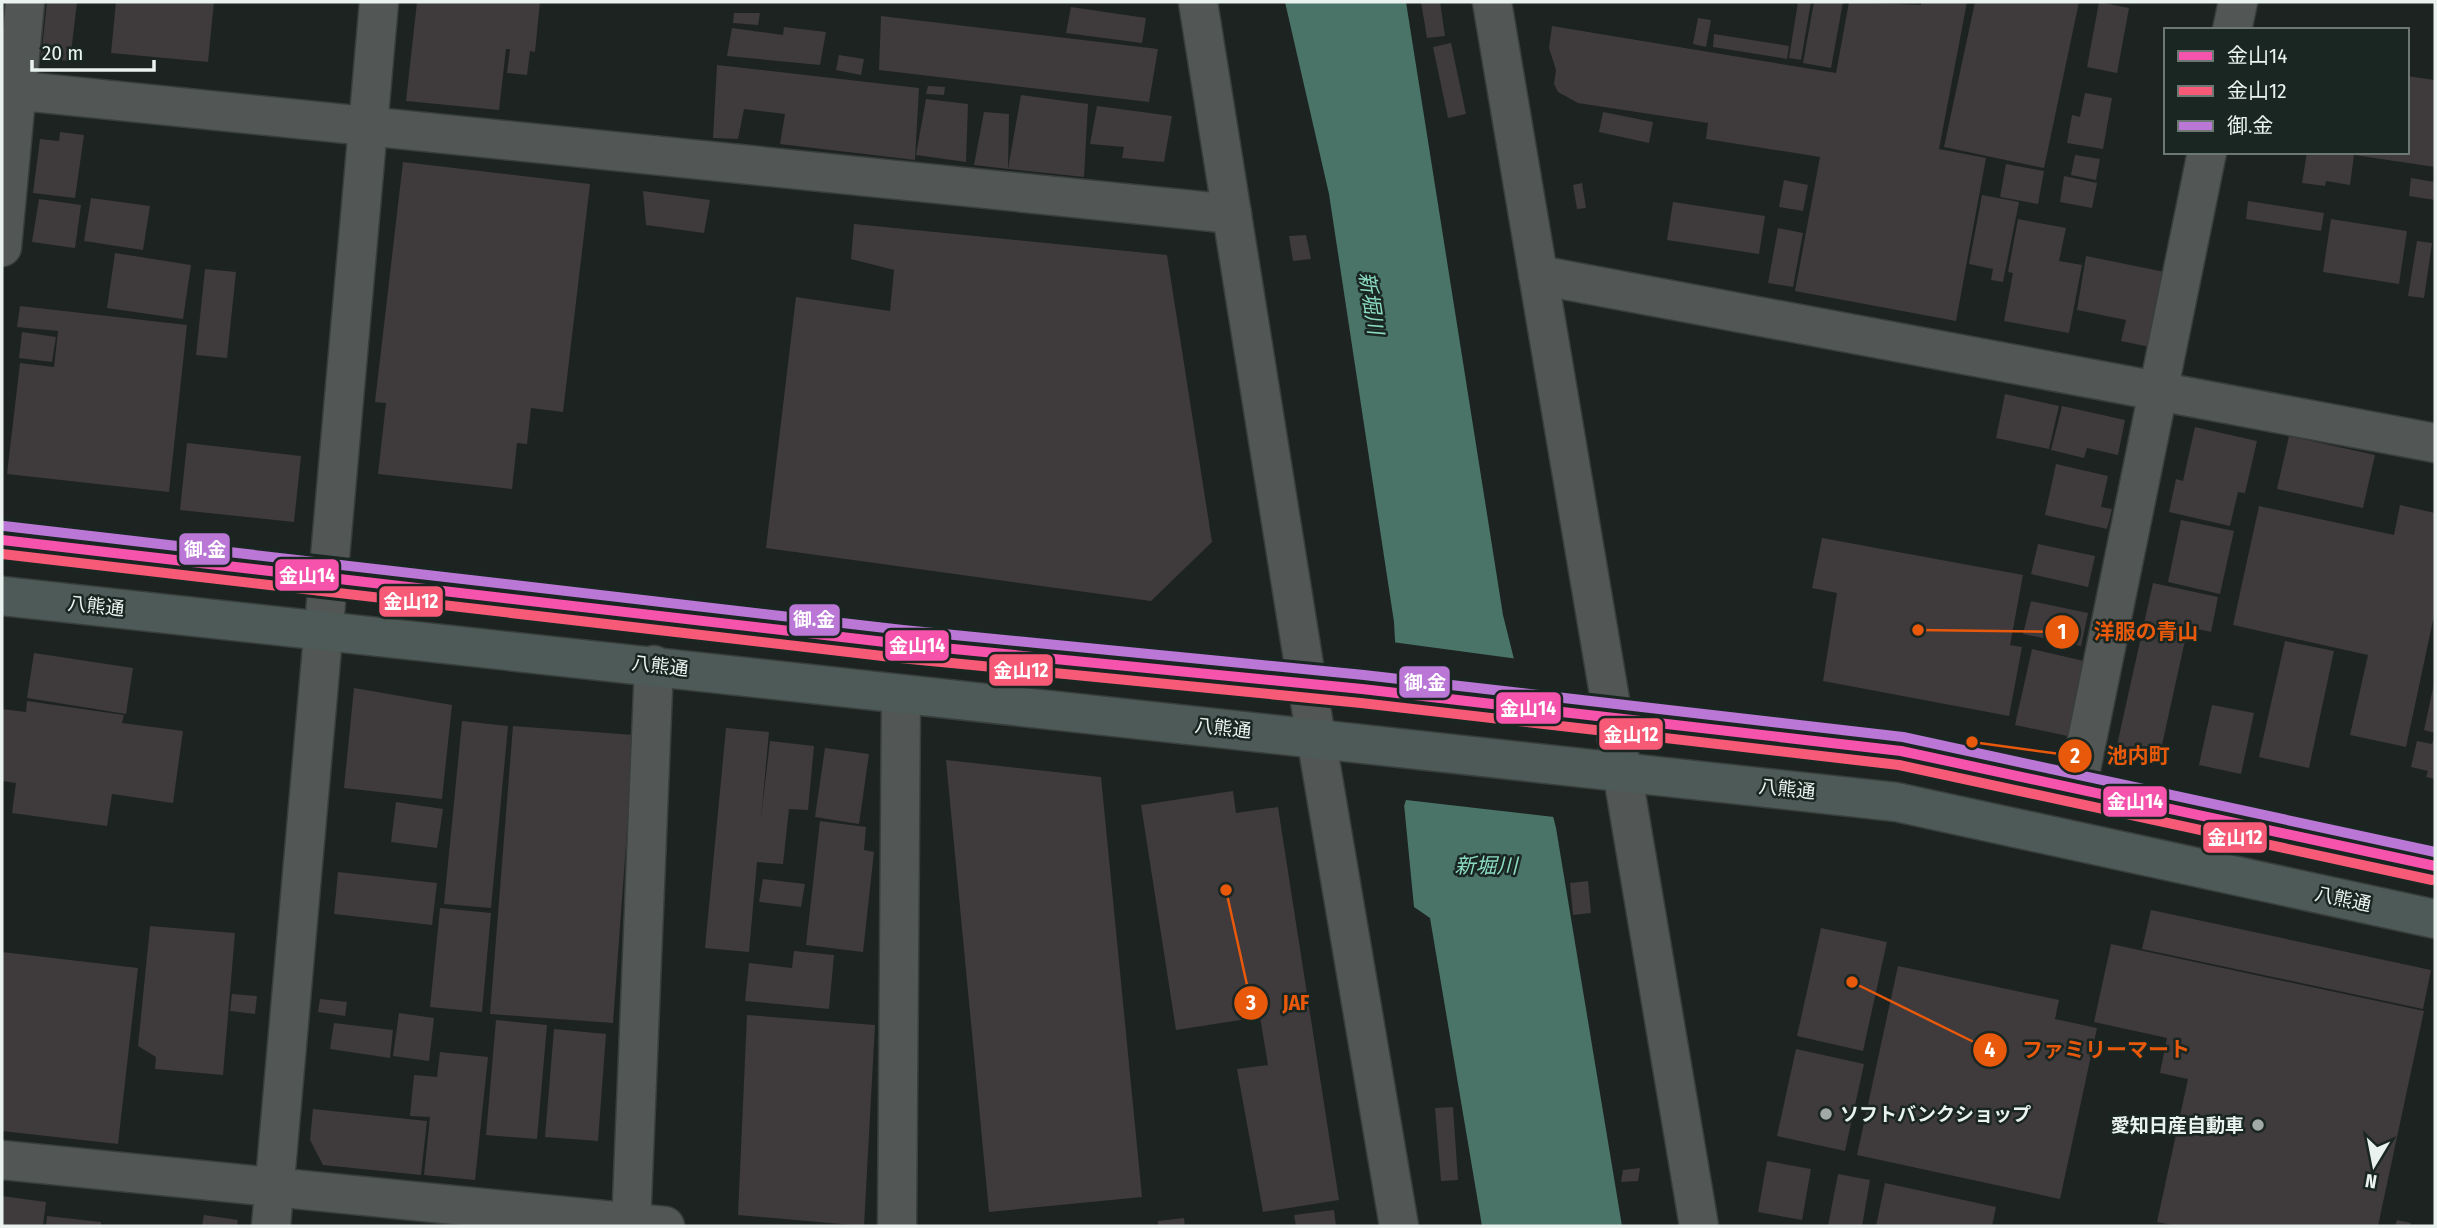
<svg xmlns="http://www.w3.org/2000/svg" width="2437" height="1228" viewBox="0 0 2437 1228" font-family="'Fira Sans Condensed','Noto Sans JP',sans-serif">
	<rect width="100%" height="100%" fill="#1d2321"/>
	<polygon fill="#497467" points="1285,2 1406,2 1503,615 1556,828 1622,1226 1482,1226 1430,918 1414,907 1404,804 1394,622 1329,194"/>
	<polygon fill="#1d2321" points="1392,642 1518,659 1560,828 1554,817 1406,800 1404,806 1401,805"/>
	<g fill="#3f3a3c">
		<polygon points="47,2 77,2 70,61 41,58"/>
		<polygon points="116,2 214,2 208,62 111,53"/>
		<polygon points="417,2 540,2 535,52 530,51 527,75 507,73 510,49 506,49 499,110 406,101"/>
		<polygon points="1421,2 1440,2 1445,36 1427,38"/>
		<polygon points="1798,2 1811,2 1801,60 1789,58"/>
		<polygon points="1814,2 1843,2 1831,68 1803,63"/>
		<polygon points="1849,2 1921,5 1921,2 1967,2 1939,149 1986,158 1956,321 1795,291 1820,157 1706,139 1708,123 1578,103 1558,92 1554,84 1556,70 1549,48 1552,26 1836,73"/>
		<polygon points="1975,2 2079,2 2044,168 1944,147"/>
		<polygon points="2099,2 2129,8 2117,73 2087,67"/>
		<polygon points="1071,7 1146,18 1142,43 1066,33"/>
		<polygon points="734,13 760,13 758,25 733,23"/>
		<polygon points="881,16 1158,49 1149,102 879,70"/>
		<polygon points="1698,18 1711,20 1706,47 1693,44"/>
		<polygon points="784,27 826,32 820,65 727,56 732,28 783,35"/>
		<polygon points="1714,34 1789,46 1787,59 1713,47"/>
		<polygon points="1451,43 1466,114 1448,118 1433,47"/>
		<polygon points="839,55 864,59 861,75 836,70"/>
		<polygon points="717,65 919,88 915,160 780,144 785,114 744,109 738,139 713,138"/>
		<polygon points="2407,76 2435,80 2435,167 2354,155 2350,185 2326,181 2325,186 2302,183 2307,152 2407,152"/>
		<polygon points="928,86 945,87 944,95 926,94"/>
		<polygon points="2085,93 2112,98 2103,149 2067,143 2072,115 2080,117"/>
		<polygon points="1021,95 1088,104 1084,177 1008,169"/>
		<polygon points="926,99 968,104 966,162 916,155"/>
		<polygon points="1097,106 1172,116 1164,162 1122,158 1124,147 1090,144"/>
		<polygon points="984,112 1009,114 1008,169 974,165"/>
		<polygon points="1603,112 1653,122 1649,143 1599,132"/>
		<polygon points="60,132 84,135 75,198 33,193 40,139 59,141"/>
		<polygon points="2075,155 2100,159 2096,180 2071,175"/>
		<polygon points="403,162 590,184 563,412 531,408 527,444 517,443 512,489 378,474 386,403 375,402"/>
		<polygon points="2006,164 2044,171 2038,204 2000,197"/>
		<polygon points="2064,176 2097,183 2092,208 2060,202"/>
		<polygon points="2411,178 2435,182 2435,200 2409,196"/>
		<polygon points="1784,180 1808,185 1803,211 1779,207"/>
		<polygon points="1582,183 1586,208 1577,209 1573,185"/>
		<polygon points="643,191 710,200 704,233 646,225"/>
		<polygon points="1982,195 2019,202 2003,282 1991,280 1993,269 1969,264"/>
		<polygon points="91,198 150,206 143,250 84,241"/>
		<polygon points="39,199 81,205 75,248 32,242"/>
		<polygon points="2248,201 2324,213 2321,231 2246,219"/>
		<polygon points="1673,202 1765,216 1759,254 1667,240"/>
		<polygon points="2018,219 2066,228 2059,261 2082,265 2069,333 2004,321 2013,273 2008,272"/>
		<polygon points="2331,219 2407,231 2399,284 2323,272"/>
		<polygon points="854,224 1167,255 1212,542 1151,601 766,548 796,297 890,311 894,270 851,259"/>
		<polygon points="1778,228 1803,233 1793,287 1768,283"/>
		<polygon points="1306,235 1311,259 1293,261 1289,236"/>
		<polygon points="2417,241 2432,243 2424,298 2408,296"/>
		<polygon points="115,253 191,265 183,319 107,308"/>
		<polygon points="2086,256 2165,272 2150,347 2121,341 2126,320 2077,310"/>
		<polygon points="205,269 236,272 227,358 196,355"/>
		<polygon points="20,306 187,325 169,492 7,474 20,363 54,367 58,331 17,327"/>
		<polygon points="22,332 56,337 52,362 19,358"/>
		<polygon points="2005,394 2059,406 2049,449 1996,438"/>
		<polygon points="2062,406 2125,420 2118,455 2087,448 2084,458 2051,450"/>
		<polygon points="2195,427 2257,441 2245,493 2238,492 2230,526 2169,512 2176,479 2183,481"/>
		<polygon points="2289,436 2375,455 2363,508 2277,489"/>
		<polygon points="187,443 301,456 294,522 180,510"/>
		<polygon points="2056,464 2108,476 2101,507 2112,509 2107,529 2045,515"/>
		<polygon points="2400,505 2435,513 2435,611 2406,747 2350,735 2368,655 2233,625 2259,506 2394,535"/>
		<polygon points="2181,520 2234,531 2220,594 2168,582"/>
		<polygon points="1822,538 2023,575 2010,645 2022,647 2009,716 1823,681 1837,593 1812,588"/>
		<polygon points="2038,544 2095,556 2088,587 2031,574"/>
		<polygon points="2153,583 2218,597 2211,632 2188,627 2160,754 2117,745"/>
		<polygon points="2031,601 2088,613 2081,646 2023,634"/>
		<polygon points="2285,641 2334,651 2309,768 2259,757"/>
		<polygon points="2032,649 2084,661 2068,736 2015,725"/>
		<polygon points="34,653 133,668 126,714 27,698"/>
		<polygon points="2434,684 2435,684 2435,733 2424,730"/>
		<polygon points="354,688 452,705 442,799 344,788"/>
		<polygon points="27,701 124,715 122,723 183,731 173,803 112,794 107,826 12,813 16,783 2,781 2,709 26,712"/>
		<polygon points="2212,705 2254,713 2241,774 2199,765"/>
		<polygon points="462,721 508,726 491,908 444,904"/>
		<polygon points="513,726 634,735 613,1023 490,1014"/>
		<polygon points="726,728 769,732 761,818 770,741 814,746 808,810 789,809 783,864 757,862 749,952 705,948"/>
		<polygon points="2435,735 2435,779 2426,777 2428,771 2411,767 2417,741 2432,744"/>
		<polygon points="825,748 869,754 859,824 815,817"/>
		<polygon points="946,760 1101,777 1142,1197 989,1212"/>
		<polygon points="1233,791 1236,813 1278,807 1339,1200 1263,1212 1237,1069 1268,1065 1260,1017 1176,1030 1141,805"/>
		<polygon points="396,802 443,809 437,848 391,842"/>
		<polygon points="820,821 866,827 864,850 874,852 863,952 806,945"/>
		<polygon points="338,872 437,883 432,925 334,914"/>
		<polygon points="763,879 805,884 801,907 759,902"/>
		<polygon points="1588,881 1591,913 1573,915 1570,883"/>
		<polygon points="440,908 491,913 482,1012 430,1007"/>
		<polygon points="2151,910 2431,970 2423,1009 2142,949"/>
		<polygon points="150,926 235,933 223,1075 155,1069 156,1057 138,1046"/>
		<polygon points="1821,928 1887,942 1863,1051 1797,1036"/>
		<polygon points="2111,944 2424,1011 2378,1226 2177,1226 2157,1222 2188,1079 2160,1073 2167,1038 2094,1022"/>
		<polygon points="794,951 834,955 829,1009 745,1001 749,963 792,968"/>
		<polygon points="2,952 138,968 118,1144 2,1131"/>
		<polygon points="1898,966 2059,1000 2055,1019 2097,1028 2060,1199 1857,1155"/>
		<polygon points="232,994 257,996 255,1014 230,1011"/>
		<polygon points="320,999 347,1002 345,1016 318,1012"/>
		<polygon points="399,1013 434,1018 429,1061 393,1056"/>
		<polygon points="747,1015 875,1025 864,1226 738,1215"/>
		<polygon points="496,1020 547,1025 537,1139 486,1135"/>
		<polygon points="334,1023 393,1030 390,1058 330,1049"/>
		<polygon points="554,1029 606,1034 598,1141 545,1137"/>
		<polygon points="1796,1049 1864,1064 1845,1151 1777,1136"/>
		<polygon points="440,1052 488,1057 475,1180 424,1175 430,1117 410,1116 414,1075 437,1077"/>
		<polygon points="1453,1107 1458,1180 1441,1181 1435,1108"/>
		<polygon points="313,1109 427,1121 421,1175 323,1165 310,1140"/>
		<polygon points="1767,1161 1811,1169 1802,1220 1758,1212"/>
		<polygon points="1640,1168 1638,1181 1621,1182 1623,1170"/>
		<polygon points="1838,1174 1870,1180 1862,1226 1828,1226"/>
		<polygon points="1885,1183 1996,1207 1992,1226 1876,1226"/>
		<polygon points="2,1196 46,1202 43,1226 2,1226"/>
		<polygon points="1334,1210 1336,1226 1296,1226 1294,1215"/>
		<polygon points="204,1215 238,1220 237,1226 202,1226"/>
		<polygon points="47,1216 101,1222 101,1226 46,1226"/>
		<polygon points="1184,1218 1185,1226 1158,1226 1158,1221"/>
		<polygon points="2397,1220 2411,1223 2410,1226 2395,1226"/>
	</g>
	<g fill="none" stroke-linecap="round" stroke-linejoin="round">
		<g stroke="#383e3b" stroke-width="41">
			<g id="minor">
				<polyline points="2232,30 2238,2"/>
				<polyline points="2,89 1232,214"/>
				<polyline points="2,247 25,2"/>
				<polyline points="1538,275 2435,443"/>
				<polyline points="2077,789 2207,152"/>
				<polyline points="2,1160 665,1226"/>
				<polyline points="271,1226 379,2"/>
				<polyline points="631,1226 654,665"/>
			</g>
		</g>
		<g stroke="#383e3b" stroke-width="41">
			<g id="tertiary">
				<polyline points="1198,2 1307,684 1399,1226"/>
				<polyline points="1492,2 1699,1226"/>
				<polyline points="897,1226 901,695"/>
			</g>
		</g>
		<g stroke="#383e3b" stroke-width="41">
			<g id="primary">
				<polyline points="2,540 902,644 1362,689 1901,751 2435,866"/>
				<polyline points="2,596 1896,802 2435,919"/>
			</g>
		</g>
		<use href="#minor" stroke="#525755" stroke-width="38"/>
		<use href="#tertiary" stroke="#525755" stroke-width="38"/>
		<use href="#primary" stroke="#4d5a57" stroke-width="38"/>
		<g stroke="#1a2622" stroke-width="16">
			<polyline id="bus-1" points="2,540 902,644 1362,689 1901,751 2435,866"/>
		</g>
		<g stroke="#1a2622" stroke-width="16">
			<polyline id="bus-2" points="2,554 900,658 1361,703 1899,765 2432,880"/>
		</g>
		<g stroke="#1a2622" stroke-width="16">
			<polyline id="bus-3" points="4,526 903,630 1364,675 1903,737 2435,852"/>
		</g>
		<use href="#bus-1" stroke="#f653ac" stroke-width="10"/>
		<use href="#bus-2" stroke="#f75a77" stroke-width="10"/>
		<use href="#bus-3" stroke="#ba77d6" stroke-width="10"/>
	</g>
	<g fill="#a2aaa7" stroke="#1a2622" stroke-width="2.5">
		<circle cx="1826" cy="1114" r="7"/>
		<circle cx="2258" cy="1125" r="7"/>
	</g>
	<g text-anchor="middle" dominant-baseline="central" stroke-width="5" stroke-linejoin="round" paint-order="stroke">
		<g font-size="19" fill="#eaf2ef" stroke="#1a2622">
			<text transform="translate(96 606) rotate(6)">八熊通</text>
			<text transform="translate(660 666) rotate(7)">八熊通</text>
			<text transform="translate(1223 728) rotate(6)">八熊通</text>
			<text transform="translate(1787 789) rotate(6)">八熊通</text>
			<text transform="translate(2343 899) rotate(12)">八熊通</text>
		</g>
		<g font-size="19" font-weight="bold" fill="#eaf2ef" stroke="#1a2622" text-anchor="start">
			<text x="1840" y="1114">ソフトバンクショップ</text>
			<text x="2244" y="1125" text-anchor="end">愛知日産自動車</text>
		</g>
		<g font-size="21" font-style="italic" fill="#8bdbc2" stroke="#1a2622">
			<text transform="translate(1371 303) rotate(81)">新堀川</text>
			<text x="1486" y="866">新堀川</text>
		</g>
	</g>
	<path fill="none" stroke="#e8590c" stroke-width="2.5" d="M1918 630L2062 632M1972 742L2075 756M1226 890L1251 1003M1852 982L1990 1050"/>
	<g fill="#e8590c" stroke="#1a2622" stroke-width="2.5">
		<circle cx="1918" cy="630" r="7"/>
		<circle cx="1972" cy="742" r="7"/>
		<circle cx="1226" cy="890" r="7"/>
		<circle cx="1852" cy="982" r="7"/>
		<circle cx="2062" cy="632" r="18"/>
		<circle cx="2075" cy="756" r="18"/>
		<circle cx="1251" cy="1003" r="18"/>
		<circle cx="1990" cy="1050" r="18"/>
	</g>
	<g font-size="21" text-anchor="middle" font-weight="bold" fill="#fff">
		<text x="2062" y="639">1</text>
		<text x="2075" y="763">2</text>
		<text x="1251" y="1010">3</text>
		<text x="1990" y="1057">4</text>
	</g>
	<g font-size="21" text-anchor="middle" font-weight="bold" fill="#e8590c" stroke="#1a2622" stroke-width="5" stroke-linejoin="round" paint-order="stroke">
		<text x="2146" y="639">洋服の青山</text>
		<text x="2138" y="763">池内町</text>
		<text x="1296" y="1010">JAF</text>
		<text x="2106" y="1057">ファミリーマート</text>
	</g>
	<g stroke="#1a2622" stroke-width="2.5">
		<rect x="178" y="532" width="53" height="34" rx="7" fill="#ba77d6"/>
		<rect x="274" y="558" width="66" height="34" rx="7" fill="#f653ac"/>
		<rect x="378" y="585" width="66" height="33" rx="7" fill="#f75a77"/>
		<rect x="788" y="603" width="53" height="34" rx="7" fill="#ba77d6"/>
		<rect x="884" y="629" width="66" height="33" rx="7" fill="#f653ac"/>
		<rect x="988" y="653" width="66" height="34" rx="7" fill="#f75a77"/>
		<rect x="1398" y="665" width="53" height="34" rx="7" fill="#ba77d6"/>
		<rect x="1495" y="691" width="67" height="34" rx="7" fill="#f653ac"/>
		<rect x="1598" y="717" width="66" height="34" rx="7" fill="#f75a77"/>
		<rect x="2102" y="785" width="66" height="33" rx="7" fill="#f653ac"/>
		<rect x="2202" y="821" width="66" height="33" rx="7" fill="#f75a77"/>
	</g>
	<g font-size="19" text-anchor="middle" font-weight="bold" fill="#fff">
		<text x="205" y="556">御.金</text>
		<text x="307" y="582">金山14</text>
		<text x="411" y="608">金山12</text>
		<text x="814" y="626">御.金</text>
		<text x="917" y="652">金山14</text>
		<text x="1021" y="677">金山12</text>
		<text x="1425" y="689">御.金</text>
		<text x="1528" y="715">金山14</text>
		<text x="1631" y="741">金山12</text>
		<text x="2135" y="808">金山14</text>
		<text x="2235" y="844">金山12</text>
	</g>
	<rect width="2437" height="1228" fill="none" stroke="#eaf2ef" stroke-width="7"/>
	<rect x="2164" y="28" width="245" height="126" fill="#1a2622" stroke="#6d7874" stroke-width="2"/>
	<rect x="2178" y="51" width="35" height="10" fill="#f653ac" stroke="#6d7874" stroke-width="2"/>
	<text x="2227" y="63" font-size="21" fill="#eaf2ef">金山14</text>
	<rect x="2178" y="86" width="35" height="10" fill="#f75a77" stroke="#6d7874" stroke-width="2"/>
	<text x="2227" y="98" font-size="21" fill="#eaf2ef">金山12</text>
	<rect x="2178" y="121" width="35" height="10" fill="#ba77d6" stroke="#6d7874" stroke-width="2"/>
	<text x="2227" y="133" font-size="21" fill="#eaf2ef">御.金</text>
	<g transform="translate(2374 1165) rotate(190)" stroke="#1a2622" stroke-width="5" paint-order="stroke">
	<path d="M0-5L12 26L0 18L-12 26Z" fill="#eaf2ef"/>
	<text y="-10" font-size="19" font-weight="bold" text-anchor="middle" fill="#eaf2ef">N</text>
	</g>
	<path d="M32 60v10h122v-10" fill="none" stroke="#eaf2ef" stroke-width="3.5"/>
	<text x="42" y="60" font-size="21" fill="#eaf2ef" stroke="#1a2622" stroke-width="5" paint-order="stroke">20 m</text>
</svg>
